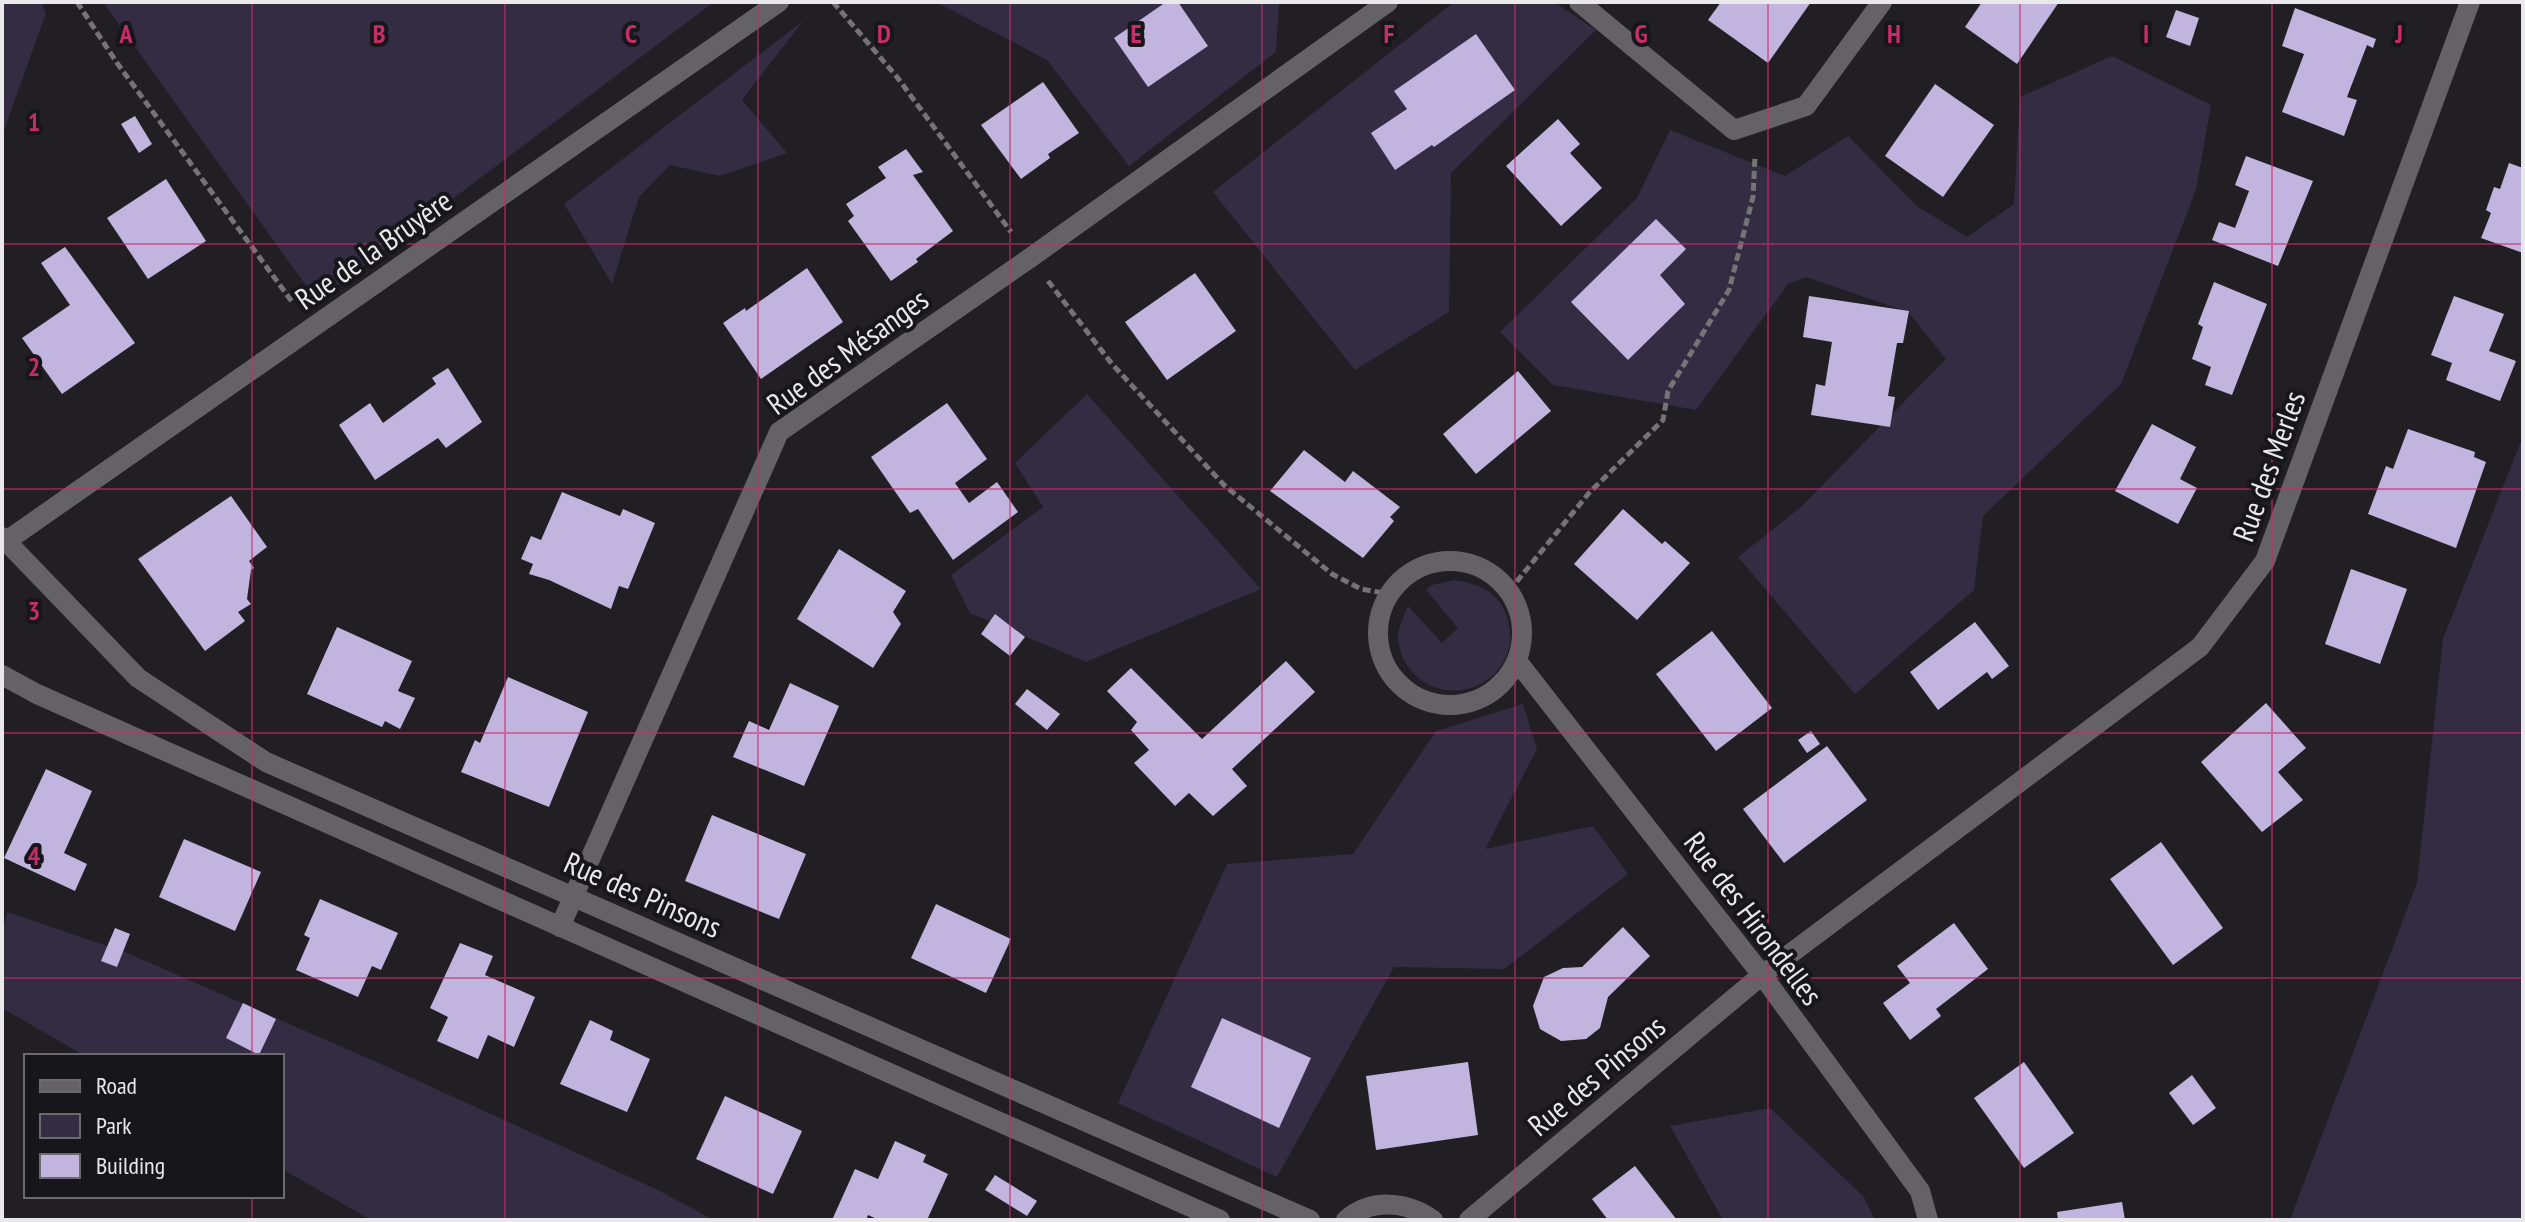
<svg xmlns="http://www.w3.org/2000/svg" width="2525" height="1222" viewBox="0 0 2525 1222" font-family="'PT Sans Narrow',sans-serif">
	<rect width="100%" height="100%" fill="#211f23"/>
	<g fill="#332c42">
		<polygon points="2,2 41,2 46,13 2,136"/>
		<polygon points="103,2 714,2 317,301"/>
		<polygon points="936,2 1279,2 1276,52 1129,166 1047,60"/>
		<polygon points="1454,2 1554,2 1596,30 1451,173 1449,312 1355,370 1213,192"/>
		<polygon points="803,21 742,100 787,153 720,176 670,165 639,197 612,284 564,204"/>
		<polygon points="2112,56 2211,105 2196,190 2121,384 1983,516 1974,590 1855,694 1738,557 1802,506 1946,359 1908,312 1806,277 1788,284 1696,410 1553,385 1500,332 1637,198 1670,130 1785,176 1848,136 1917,206 1967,237 2014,204 2020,97"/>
		<polygon points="1087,394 1261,589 1086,662 970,613 951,575 1043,507 1015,463"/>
		<polygon points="2523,436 2523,1220 2290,1220 2417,883 2443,639"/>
		<path d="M1455 580C1479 584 1499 592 1507 617 1528 680 1443 719 1407 665 1402 657 1398 646 1398 636 1399 626 1404 615 1408 606L1442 643 1458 628 1426 590 1432 585Z"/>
		<polygon points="1523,704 1537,749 1485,849 1593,826 1628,874 1504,969 1394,967 1277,1177 1118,1103 1227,864 1353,854 1436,731"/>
		<polygon points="7,912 125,952 390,1068 658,1190 714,1220 371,1220 282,1169 282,1056 85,1056 2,1008 2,934"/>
		<polygon points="1770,1108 1864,1197 1875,1220 1723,1220 1670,1126"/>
	</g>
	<g fill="#c1b4de">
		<polygon points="1166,2 1178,2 1208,46 1148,87 1114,38"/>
		<polygon points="1721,2 1811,2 1768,63 1708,20"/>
		<polygon points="1982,2 2059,2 2017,64 1965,27"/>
		<polygon points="2295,8 2376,39 2373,48 2367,45 2347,97 2357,100 2344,136 2282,112 2304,54 2282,46"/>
		<polygon points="2176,10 2199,18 2190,46 2166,37"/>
		<polygon points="1476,34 1515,90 1434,147 1432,145 1395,170 1371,133 1407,109 1394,91"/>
		<polygon points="1043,82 1079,133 1048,154 1050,158 1021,179 981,125"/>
		<polygon points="1935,84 1994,125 1943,197 1885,156"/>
		<polygon points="135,116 152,144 139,153 121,124"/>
		<polygon points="1558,119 1580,144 1570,153 1602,188 1561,226 1506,166"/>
		<polygon points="906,149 923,172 913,175 953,231 916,259 918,262 891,281 848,221 854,216 846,204 886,178 878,167"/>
		<polygon points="2246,156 2313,181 2278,266 2212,240 2219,222 2235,228 2249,191 2235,185"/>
		<polygon points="2509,163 2523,168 2523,253 2481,238 2491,213 2486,210 2494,187 2500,189"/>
		<polygon points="166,179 206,241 148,279 107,218"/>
		<polygon points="1656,219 1686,249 1660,275 1685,304 1628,360 1571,302"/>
		<polygon points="65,247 135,343 62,394 22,338 70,305 41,263"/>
		<polygon points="807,268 843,322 761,379 723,323 745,308 746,311"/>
		<polygon points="1195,273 1236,331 1167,380 1125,322"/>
		<polygon points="2214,282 2267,304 2232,395 2205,385 2211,367 2192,359 2203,327 2198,324"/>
		<polygon points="1809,296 1909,311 1903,343 1897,343 1888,396 1895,397 1890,427 1811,415 1816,384 1825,386 1832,342 1803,337"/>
		<polygon points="2454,296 2504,314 2489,351 2516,361 2500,401 2446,380 2452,363 2431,355"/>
		<polygon points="448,368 482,422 446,448 438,438 375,480 339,425 370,403 383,423 436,384 432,378"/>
		<polygon points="1518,371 1551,411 1476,474 1443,434"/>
		<polygon points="947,403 987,459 955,483 969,503 997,482 1018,512 953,560 918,509 910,513 871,457"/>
		<polygon points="2152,424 2196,447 2180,479 2197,488 2178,524 2115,491"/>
		<polygon points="2408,429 2475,452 2474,457 2486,462 2456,548 2368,514 2386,466 2393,469"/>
		<polygon points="1304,450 1345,482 1353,471 1400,507 1390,517 1394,521 1363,558 1270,491"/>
		<polygon points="562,492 620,516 623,509 655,523 628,589 619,586 611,609 549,580 529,574 533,564 521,559 531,536 541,540"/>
		<polygon points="231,496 267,547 249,561 254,568 251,570 247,599 251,604 238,612 245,621 205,651 138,559"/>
		<polygon points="1623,509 1662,544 1665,541 1690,563 1637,620 1574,564"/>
		<polygon points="839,549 906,591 893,612 901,624 873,668 797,619"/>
		<polygon points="2351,569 2407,589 2380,664 2325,644"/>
		<polygon points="995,614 1025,637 1010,656 981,634"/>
		<polygon points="1975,622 2009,666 1992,679 1987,672 1938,710 1910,672"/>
		<polygon points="337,627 412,661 398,691 415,698 400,729 385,721 382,727 307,694"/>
		<polygon points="1712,631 1772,708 1716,751 1656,674"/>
		<polygon points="1286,661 1315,692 1232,769 1247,786 1213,816 1189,793 1175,806 1134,763 1149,750 1131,730 1137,722 1107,691 1131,668 1202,739"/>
		<polygon points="508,677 588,712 549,807 461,772 475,740 480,743"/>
		<polygon points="790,683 839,706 804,786 733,757 749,721 769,730"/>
		<polygon points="1027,689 1060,714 1047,730 1015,704"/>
		<polygon points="2266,703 2306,748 2278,772 2303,800 2262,832 2201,762"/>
		<polygon points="1811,731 1820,744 1807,753 1798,740"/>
		<polygon points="1827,746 1867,800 1784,863 1743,809"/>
		<polygon points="46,769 92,791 64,853 87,864 75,891 4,858"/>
		<polygon points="712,815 806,854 779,919 685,881"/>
		<polygon points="184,839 261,872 235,931 159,897"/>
		<polygon points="2161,842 2223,928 2173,965 2110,879"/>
		<polygon points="320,899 398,933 381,970 372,966 358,997 296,970 310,938 304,935"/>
		<polygon points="936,904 1011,939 986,993 911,958"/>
		<polygon points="1954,923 1988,969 1936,1009 1941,1016 1910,1040 1883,1003 1910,983 1897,966"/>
		<polygon points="1623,927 1650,956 1608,997 1600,1028 1586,1039 1561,1041 1540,1029 1533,1006 1544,977 1563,968 1582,967"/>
		<polygon points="115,928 130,934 117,967 101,961"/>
		<polygon points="460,943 493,956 485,975 535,997 514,1047 488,1035 478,1059 437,1041 448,1017 430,1008"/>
		<polygon points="243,1003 276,1019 259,1055 226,1038"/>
		<polygon points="1222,1018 1311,1058 1279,1128 1191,1087"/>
		<polygon points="590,1020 613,1031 610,1040 650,1059 627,1112 560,1084"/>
		<polygon points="1468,1062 1478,1135 1376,1150 1366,1076"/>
		<polygon points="2024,1062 2074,1133 2024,1168 1974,1098"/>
		<polygon points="2192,1075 2216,1108 2193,1125 2169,1093"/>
		<polygon points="725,1096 802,1131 773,1194 696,1159"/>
		<polygon points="895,1141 926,1155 923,1162 948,1174 927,1220 879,1220 868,1215 866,1220 832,1220 855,1169 878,1179"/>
		<polygon points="1635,1166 1677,1220 1608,1220 1592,1199"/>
		<polygon points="995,1175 1037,1201 1027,1216 985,1190"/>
		<polygon points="2122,1202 2125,1220 2058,1220 2057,1212"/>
	</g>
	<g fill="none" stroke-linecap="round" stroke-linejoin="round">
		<g stroke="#747376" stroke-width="5" stroke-dasharray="8 4" stroke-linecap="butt">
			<polyline points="77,2 117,63 293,303"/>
			<polyline points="833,2 897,77 1011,232"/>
			<polyline points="1048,281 1112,364 1224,485 1332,574 1361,589 1389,594"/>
			<polyline points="1509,591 1589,493 1663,420 1668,391 1729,290 1753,197 1755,156"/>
		</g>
		<g stroke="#646267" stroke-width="20">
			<polyline points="1579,2 1734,130 1806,106 1882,2"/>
			<polyline points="2,537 138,678 266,762 1310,1220"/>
			<polyline points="2,544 779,2"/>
			<circle cx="1450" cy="633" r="72"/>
			<polyline points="1517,661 1762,975 1920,1191 1928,1220"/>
			<polyline points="2,675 37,694 1220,1220"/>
			<polyline points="560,927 779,432 1030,258 1388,2"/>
			<path d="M1346 1220C1371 1198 1407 1201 1433 1220"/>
			<polyline points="1469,1220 1762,975 2200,647 2265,561 2470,2"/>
		</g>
	</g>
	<path fill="none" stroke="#c62d69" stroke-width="2" stroke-opacity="0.55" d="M252 2V1056M505 2V1220M758 2V1220M1010 2V1220M1262 2V1220M1515 2V1220M1768 2V1220M2020 2V1220M2272 2V1220M2 244H2523M2 489H2523M2 733H2523M2 978H2523M252 1196V1220"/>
	<g text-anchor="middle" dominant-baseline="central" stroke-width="8" stroke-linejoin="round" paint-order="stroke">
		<g font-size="30" fill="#e9e8eb" stroke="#17161a">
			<text transform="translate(373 249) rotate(-35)">Rue de la Bruyère</text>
			<text transform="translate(847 351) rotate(-36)">Rue des Mésanges</text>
			<text transform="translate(2268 466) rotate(-70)">Rue des Merles</text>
			<text transform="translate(643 894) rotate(24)">Rue des Pinsons</text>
			<text transform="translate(1754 918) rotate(53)">Rue des Hirondelles</text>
			<text transform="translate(1596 1075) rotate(-40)">Rue des Pinsons</text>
		</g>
	</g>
	<g font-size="26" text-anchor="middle" font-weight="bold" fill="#c62d69" stroke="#17161a" stroke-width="8" stroke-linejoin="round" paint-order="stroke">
		<text x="126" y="43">A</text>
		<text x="379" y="43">B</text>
		<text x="631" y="43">C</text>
		<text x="884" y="43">D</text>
		<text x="1136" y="43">E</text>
		<text x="1389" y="43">F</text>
		<text x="1641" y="43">G</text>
		<text x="1894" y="43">H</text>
		<text x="2146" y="43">I</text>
		<text x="2399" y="43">J</text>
		<text x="34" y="131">1</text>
		<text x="34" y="376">2</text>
		<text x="34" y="620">3</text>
		<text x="34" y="865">4</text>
	</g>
	<rect width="2525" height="1222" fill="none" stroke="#e9e8eb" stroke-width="8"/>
	<rect x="24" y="1054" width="260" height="144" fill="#17161a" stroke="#6b6a6e" stroke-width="2"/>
	<rect x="40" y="1080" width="40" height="12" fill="#646267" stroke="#6b6a6e" stroke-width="2"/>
	<text x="96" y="1094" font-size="24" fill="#e9e8eb">Road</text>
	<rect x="40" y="1114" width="40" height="24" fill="#332c42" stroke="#6b6a6e" stroke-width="2"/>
	<text x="96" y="1134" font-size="24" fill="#e9e8eb">Park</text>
	<rect x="40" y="1154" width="40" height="24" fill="#c1b4de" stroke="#6b6a6e" stroke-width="2"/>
	<text x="96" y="1174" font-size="24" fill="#e9e8eb">Building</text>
</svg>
